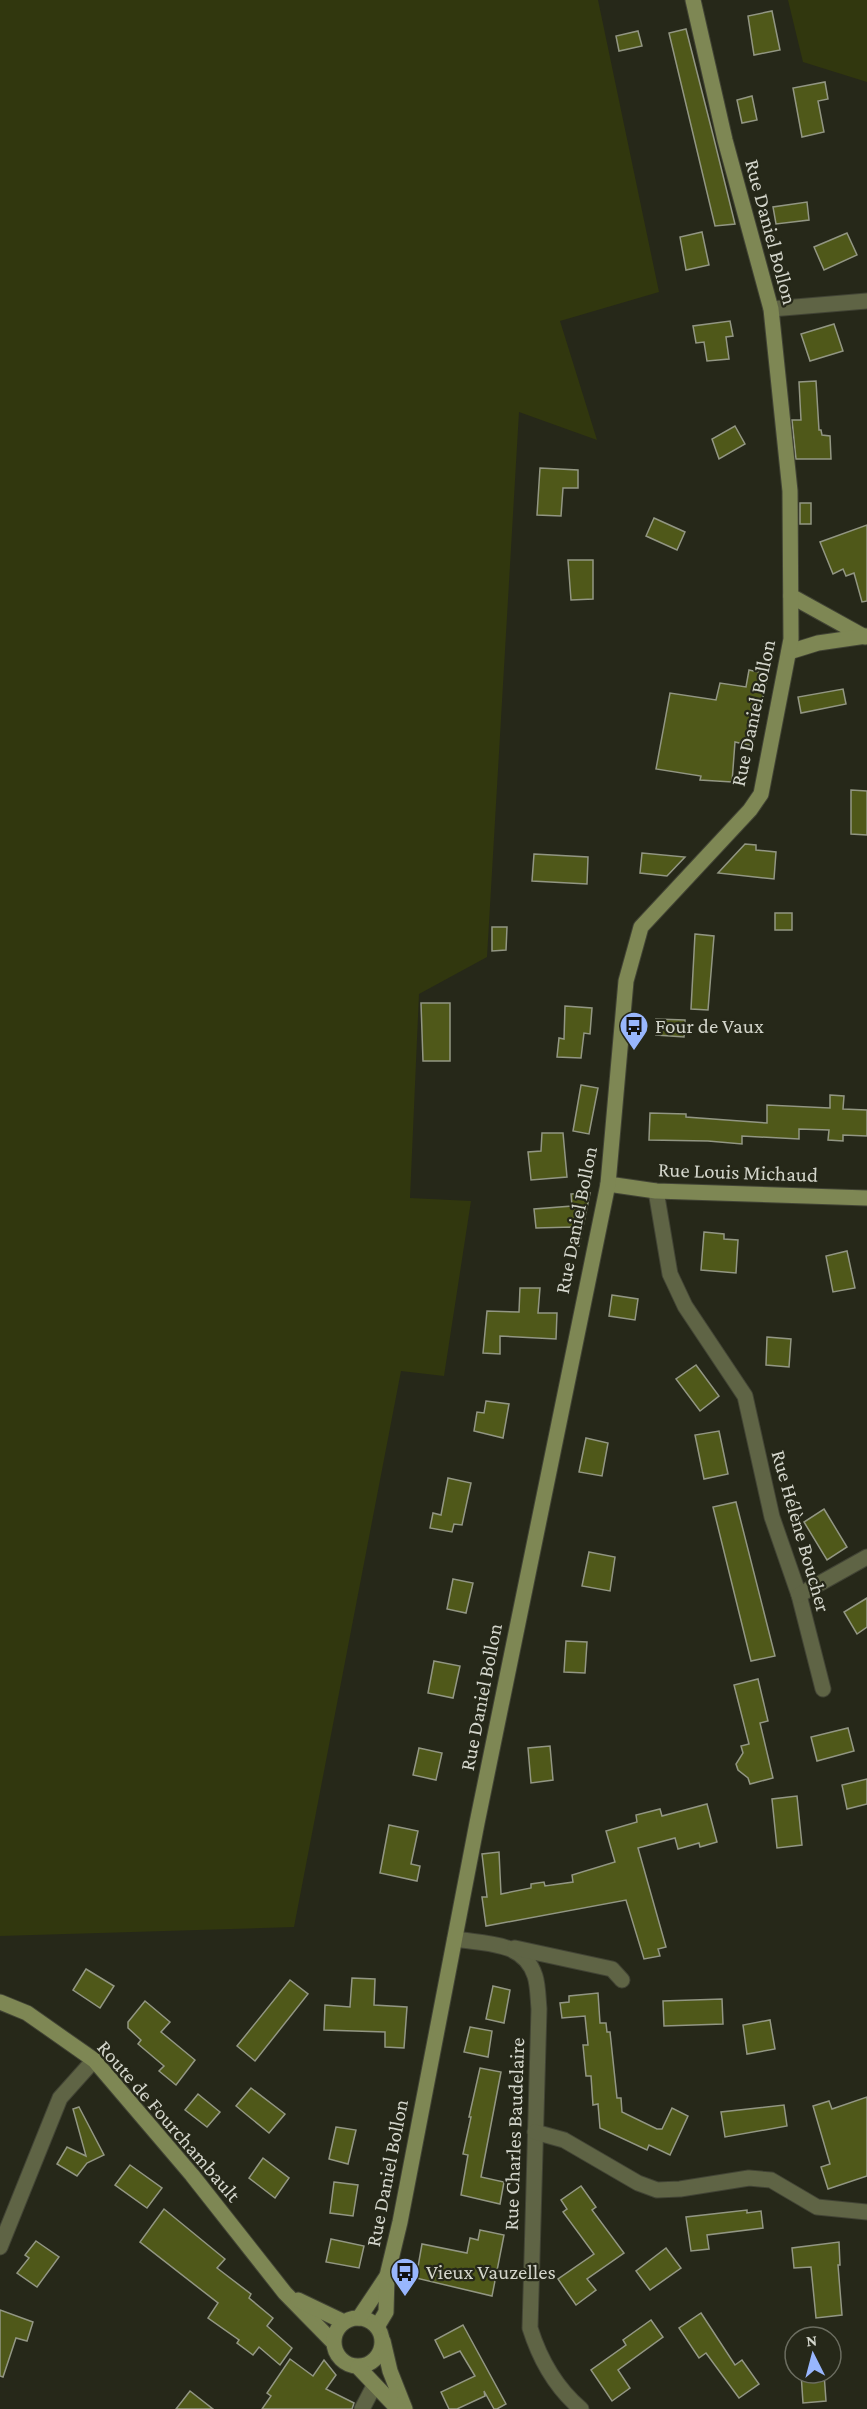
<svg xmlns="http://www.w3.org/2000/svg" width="867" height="2409" viewBox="0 0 867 2409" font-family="'Crimson Pro',serif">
	<rect width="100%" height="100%" fill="#262819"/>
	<g fill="#31370e">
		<polygon points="0,0 598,0 659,292 560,321 597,440 519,412 487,957 419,994 410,1198 471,1201 444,1376 401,1371 294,1927 0,1936"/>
		<polygon points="788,0 867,0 867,82 803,62"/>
	</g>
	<g fill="#4f5819" stroke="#929683" stroke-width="1.5">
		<polygon points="772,11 780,50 754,55 748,16"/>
		<polygon points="686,29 713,135 735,224 715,226 669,33"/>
		<polygon points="638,31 642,46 619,51 616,36"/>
		<polygon points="825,82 828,99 818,101 824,132 802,137 793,88"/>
		<polygon points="752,96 757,120 742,123 737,100"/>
		<polygon points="807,202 809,220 776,224 773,207"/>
		<polygon points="702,232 709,265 686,270 680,237"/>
		<polygon points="847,233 857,255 824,270 814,247"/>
		<polygon points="730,321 733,336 726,337 729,359 707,361 704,342 696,343 693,326"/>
		<polygon points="834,324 843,351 810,361 801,334"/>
		<polygon points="816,381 819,430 821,430 822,435 830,436 831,459 796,459 792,420 801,420 799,382"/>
		<polygon points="735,426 745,444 719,459 712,439"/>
		<polygon points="540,468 578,470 578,488 563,488 561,516 537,515"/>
		<rect x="800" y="503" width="11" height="21"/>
		<polygon points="654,518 685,532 677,550 646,536"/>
		<polygon points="867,525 867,601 862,602 854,573 846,576 843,569 833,574 820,542"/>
		<polygon points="568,560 593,560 593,599 571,600"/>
		<polygon points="749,670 768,674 752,746 735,742 732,782 700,780 701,776 656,769 670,693 716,700 720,683 746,687"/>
		<polygon points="843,689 846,704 801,713 798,697"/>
		<polygon points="851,790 867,791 867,835 851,834"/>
		<polygon points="745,844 756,845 756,850 776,852 774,879 718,873"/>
		<polygon points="642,853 685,857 667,876 640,873"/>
		<polygon points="534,854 588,857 587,884 532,881"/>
		<rect x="775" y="913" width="17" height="17"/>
		<polygon points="492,927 507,927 506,950 492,951"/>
		<polygon points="695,934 714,936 708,1010 691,1009"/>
		<polygon points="421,1003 450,1003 450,1061 423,1061"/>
		<polygon points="565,1006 592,1008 590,1034 584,1033 581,1058 557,1057 559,1038 564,1039"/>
		<polygon points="656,1019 685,1020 684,1037 656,1035"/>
		<polygon points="581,1085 598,1088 589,1134 573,1131"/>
		<polygon points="830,1095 844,1096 843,1109 867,1110 867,1136 843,1135 843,1141 828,1140 829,1130 799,1129 799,1139 742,1136 742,1144 708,1141 649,1140 650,1113 686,1114 686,1117 767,1123 767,1105 830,1108"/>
		<polygon points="542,1133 563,1133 567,1177 531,1180 528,1152 541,1151"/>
		<polygon points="590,1193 579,1246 574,1245 573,1227 536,1228 534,1209 572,1206 571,1194"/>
		<polygon points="704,1232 724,1234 724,1239 738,1240 736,1273 701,1270"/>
		<polygon points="847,1251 855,1288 833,1292 826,1256"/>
		<polygon points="520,1288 540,1288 538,1313 557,1313 556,1339 500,1336 500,1354 483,1353 487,1311 519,1312"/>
		<polygon points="612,1295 638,1299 635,1320 609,1316"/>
		<polygon points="767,1337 791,1339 789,1367 766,1365"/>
		<polygon points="696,1365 719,1396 700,1411 676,1379"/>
		<polygon points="486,1401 509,1404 503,1438 474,1431 477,1412 484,1413"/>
		<polygon points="719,1431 728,1474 704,1479 695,1435"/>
		<polygon points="586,1438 608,1443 602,1476 579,1472"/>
		<polygon points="448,1478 471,1483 462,1525 454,1524 452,1532 430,1528 433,1513 441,1515"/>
		<polygon points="736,1502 775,1656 751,1661 713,1507"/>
		<polygon points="824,1509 847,1547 827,1560 804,1522"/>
		<polygon points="589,1552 615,1557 610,1591 582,1586"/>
		<polygon points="453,1579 473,1583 466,1613 447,1609"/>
		<polygon points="867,1598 867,1627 857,1634 844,1612"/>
		<polygon points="566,1641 587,1642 585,1673 564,1672"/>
		<polygon points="434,1661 460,1666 453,1698 428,1693"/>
		<polygon points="758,1679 768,1721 760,1723 773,1778 750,1784 748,1778 738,1770 736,1764 743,1753 741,1746 749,1744 734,1685"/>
		<polygon points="848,1728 854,1751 817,1761 811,1737"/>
		<polygon points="550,1746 553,1780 531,1783 528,1748"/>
		<polygon points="419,1748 442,1753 436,1780 413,1775"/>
		<polygon points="867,1779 867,1804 847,1809 842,1785"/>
		<polygon points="797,1796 802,1845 777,1848 772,1799"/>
		<polygon points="707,1804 717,1842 700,1847 699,1843 678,1849 675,1838 638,1848 666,1947 658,1949 660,1956 644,1959 626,1900 486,1926 482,1897 487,1897 482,1854 499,1852 501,1894 531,1888 531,1884 544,1882 545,1886 573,1882 572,1875 615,1862 606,1831 637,1822 636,1815 660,1809 662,1816"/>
		<polygon points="389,1825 418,1831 411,1864 420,1866 417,1881 380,1873"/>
		<polygon points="86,1969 114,1986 100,2008 73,1990"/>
		<polygon points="352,1978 375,1979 374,2005 407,2007 404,2048 385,2047 385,2032 324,2030 325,2005 350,2007"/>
		<polygon points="290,1980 308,1994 255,2061 237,2046"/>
		<polygon points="493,1986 510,1990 504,2023 486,2019"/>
		<polygon points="598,1993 600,2023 606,2023 607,2032 610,2032 617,2098 621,2098 622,2112 657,2129 662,2129 672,2108 688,2116 670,2155 649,2145 647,2150 600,2128 598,2104 593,2105 591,2076 586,2076 583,2045 588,2045 585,2016 562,2018 560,2003 569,2002 569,1996"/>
		<polygon points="722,1999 723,2024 664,2026 663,2001"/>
		<polygon points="145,2001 170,2022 161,2032 195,2060 176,2085 159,2071 164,2066 138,2044 141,2040 128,2028 128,2022"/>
		<polygon points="770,2020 775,2049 747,2054 743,2025"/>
		<polygon points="470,2027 492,2031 488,2057 464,2052"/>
		<polygon points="480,2068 501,2072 481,2177 504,2182 500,2204 461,2195 468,2155 463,2154 471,2117 469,2117"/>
		<polygon points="251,2088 285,2114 269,2133 236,2106"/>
		<polygon points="198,2094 220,2112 207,2127 185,2110"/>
		<polygon points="867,2097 867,2176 828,2189 821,2167 830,2164 813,2106 829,2101 832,2109"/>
		<polygon points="784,2105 787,2126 725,2137 721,2112"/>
		<polygon points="79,2107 104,2155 87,2163 77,2176 57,2164 67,2147 86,2156 73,2109"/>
		<polygon points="336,2127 356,2130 348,2164 329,2159"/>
		<polygon points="263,2158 289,2178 275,2198 249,2178"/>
		<polygon points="130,2165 162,2188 147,2208 115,2185"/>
		<polygon points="334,2182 358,2185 353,2216 330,2213"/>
		<polygon points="581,2186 596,2207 592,2210 624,2253 587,2279 596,2290 576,2305 558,2279 594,2254 563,2212 567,2209 561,2200"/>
		<polygon points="164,2209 225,2259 217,2268 251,2294 249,2298 273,2318 267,2326 292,2348 280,2365 259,2347 253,2355 237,2343 239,2340 208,2318 218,2303 140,2242"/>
		<polygon points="747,2210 747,2213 761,2211 763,2228 707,2235 709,2249 691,2251 686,2217"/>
		<polygon points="480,2230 504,2235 492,2296 416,2278 422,2244 467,2253 470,2238 478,2240"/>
		<polygon points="331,2239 364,2246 359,2268 326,2262"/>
		<polygon points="36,2241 59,2257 37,2287 17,2273 29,2258 25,2255"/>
		<polygon points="839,2242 840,2265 838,2265 842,2315 816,2318 811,2267 794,2268 792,2248"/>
		<polygon points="666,2248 681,2268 650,2290 636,2271"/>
		<polygon points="0,2310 33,2322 27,2341 16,2338 3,2377 0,2376"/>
		<polygon points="701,2313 735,2365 742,2360 759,2384 739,2398 706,2353 699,2358 679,2328"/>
		<polygon points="651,2320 663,2337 618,2370 630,2388 612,2401 591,2370 626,2345 623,2340"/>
		<polygon points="463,2325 506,2404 497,2409 494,2409 484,2391 485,2396 457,2409 449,2409 441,2392 475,2376 460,2351 444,2358 435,2340"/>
		<polygon points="290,2359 313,2376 324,2360 336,2375 326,2389 354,2403 352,2409 262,2409 271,2396 267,2393"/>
		<polygon points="801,2373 824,2373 826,2401 803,2403"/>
		<polygon points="190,2391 213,2409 176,2409"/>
	</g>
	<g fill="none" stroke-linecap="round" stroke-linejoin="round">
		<g stroke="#424435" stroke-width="17">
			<g id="street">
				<polyline points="771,309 867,301"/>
				<polyline points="656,1191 670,1274 685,1306 745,1396 772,1517 799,1595 823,1689"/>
				<polyline points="799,1595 867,1557"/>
				<path d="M455 1939C485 1944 524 1941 535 1976 538 1985 538 1998 539 2009L530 2328C540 2360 555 2387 581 2409"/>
				<polyline points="515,1948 612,1969 622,1980"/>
				<polyline points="535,2132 564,2140 638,2183 657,2190 680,2189 749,2178 771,2180 817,2207 867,2212"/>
				<polyline points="0,2247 60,2098 94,2060"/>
				<polyline points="362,2409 374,2386"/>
			</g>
		</g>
		<g stroke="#424435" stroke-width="17">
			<g id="secondary">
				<polyline points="791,596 865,637"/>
				<polyline points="789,652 818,643 867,636"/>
				<polyline points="608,1184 656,1191 867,1198"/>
				<polyline points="0,2002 27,2013 94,2060 192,2175 285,2293 333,2342"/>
				<polyline points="298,2300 344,2322"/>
				<circle cx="358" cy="2342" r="24"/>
				<polyline points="359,2318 387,2276 400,2222 477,1823 608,1184 626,981 641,927 750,810 761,794 791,639 790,491 771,309 725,140 693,0"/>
				<polyline points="377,2327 386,2312 387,2276"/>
				<polyline points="383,2341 390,2371 405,2409"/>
				<polyline points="358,2367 398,2409"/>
			</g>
		</g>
		<use href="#street" stroke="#5f6445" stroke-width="15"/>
		<use href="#secondary" stroke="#7e8754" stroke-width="15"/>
	</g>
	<defs>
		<g id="bus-pin" transform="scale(1.5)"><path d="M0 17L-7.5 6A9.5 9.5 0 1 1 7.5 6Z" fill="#98b6fd" stroke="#262819"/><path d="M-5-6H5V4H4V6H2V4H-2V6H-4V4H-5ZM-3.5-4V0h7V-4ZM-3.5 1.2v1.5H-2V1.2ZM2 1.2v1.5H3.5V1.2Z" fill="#111"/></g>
	</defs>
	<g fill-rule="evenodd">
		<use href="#bus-pin" x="634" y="1026"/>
		<use href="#bus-pin" x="405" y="2272"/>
	</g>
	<g text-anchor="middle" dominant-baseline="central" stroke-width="4.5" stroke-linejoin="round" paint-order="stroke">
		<g font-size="21" fill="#d3d5cb" stroke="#262819">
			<text transform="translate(771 232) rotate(75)">Rue Daniel Bollon</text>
			<text transform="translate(753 713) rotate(-78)">Rue Daniel Bollon</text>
			<text transform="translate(738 1172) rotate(2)">Rue Louis Michaud</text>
			<text transform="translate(576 1220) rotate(-79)">Rue Daniel Bollon</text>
			<text transform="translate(801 1531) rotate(74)">Rue Hélène Boucher</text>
			<text transform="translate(481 1697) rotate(-79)">Rue Daniel Bollon</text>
			<text transform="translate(169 2121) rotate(49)">Route de Fourchambault</text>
			<text transform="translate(514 2134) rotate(-88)">Rue Charles Baudelaire</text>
			<text transform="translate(387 2173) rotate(-79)">Rue Daniel Bollon</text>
		</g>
		<g font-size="21" fill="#d3d5cb" stroke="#262819" text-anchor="start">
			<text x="655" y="1026">Four de Vaux</text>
			<text x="426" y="2272">Vieux Vauzelles</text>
		</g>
	</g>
	<g transform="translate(813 2355) rotate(354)"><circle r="28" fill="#262819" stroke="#6b6d60" stroke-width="1.5"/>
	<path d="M0-4.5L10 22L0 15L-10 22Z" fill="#98b6fd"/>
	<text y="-9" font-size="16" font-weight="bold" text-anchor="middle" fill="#d3d5cb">N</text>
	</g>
</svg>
